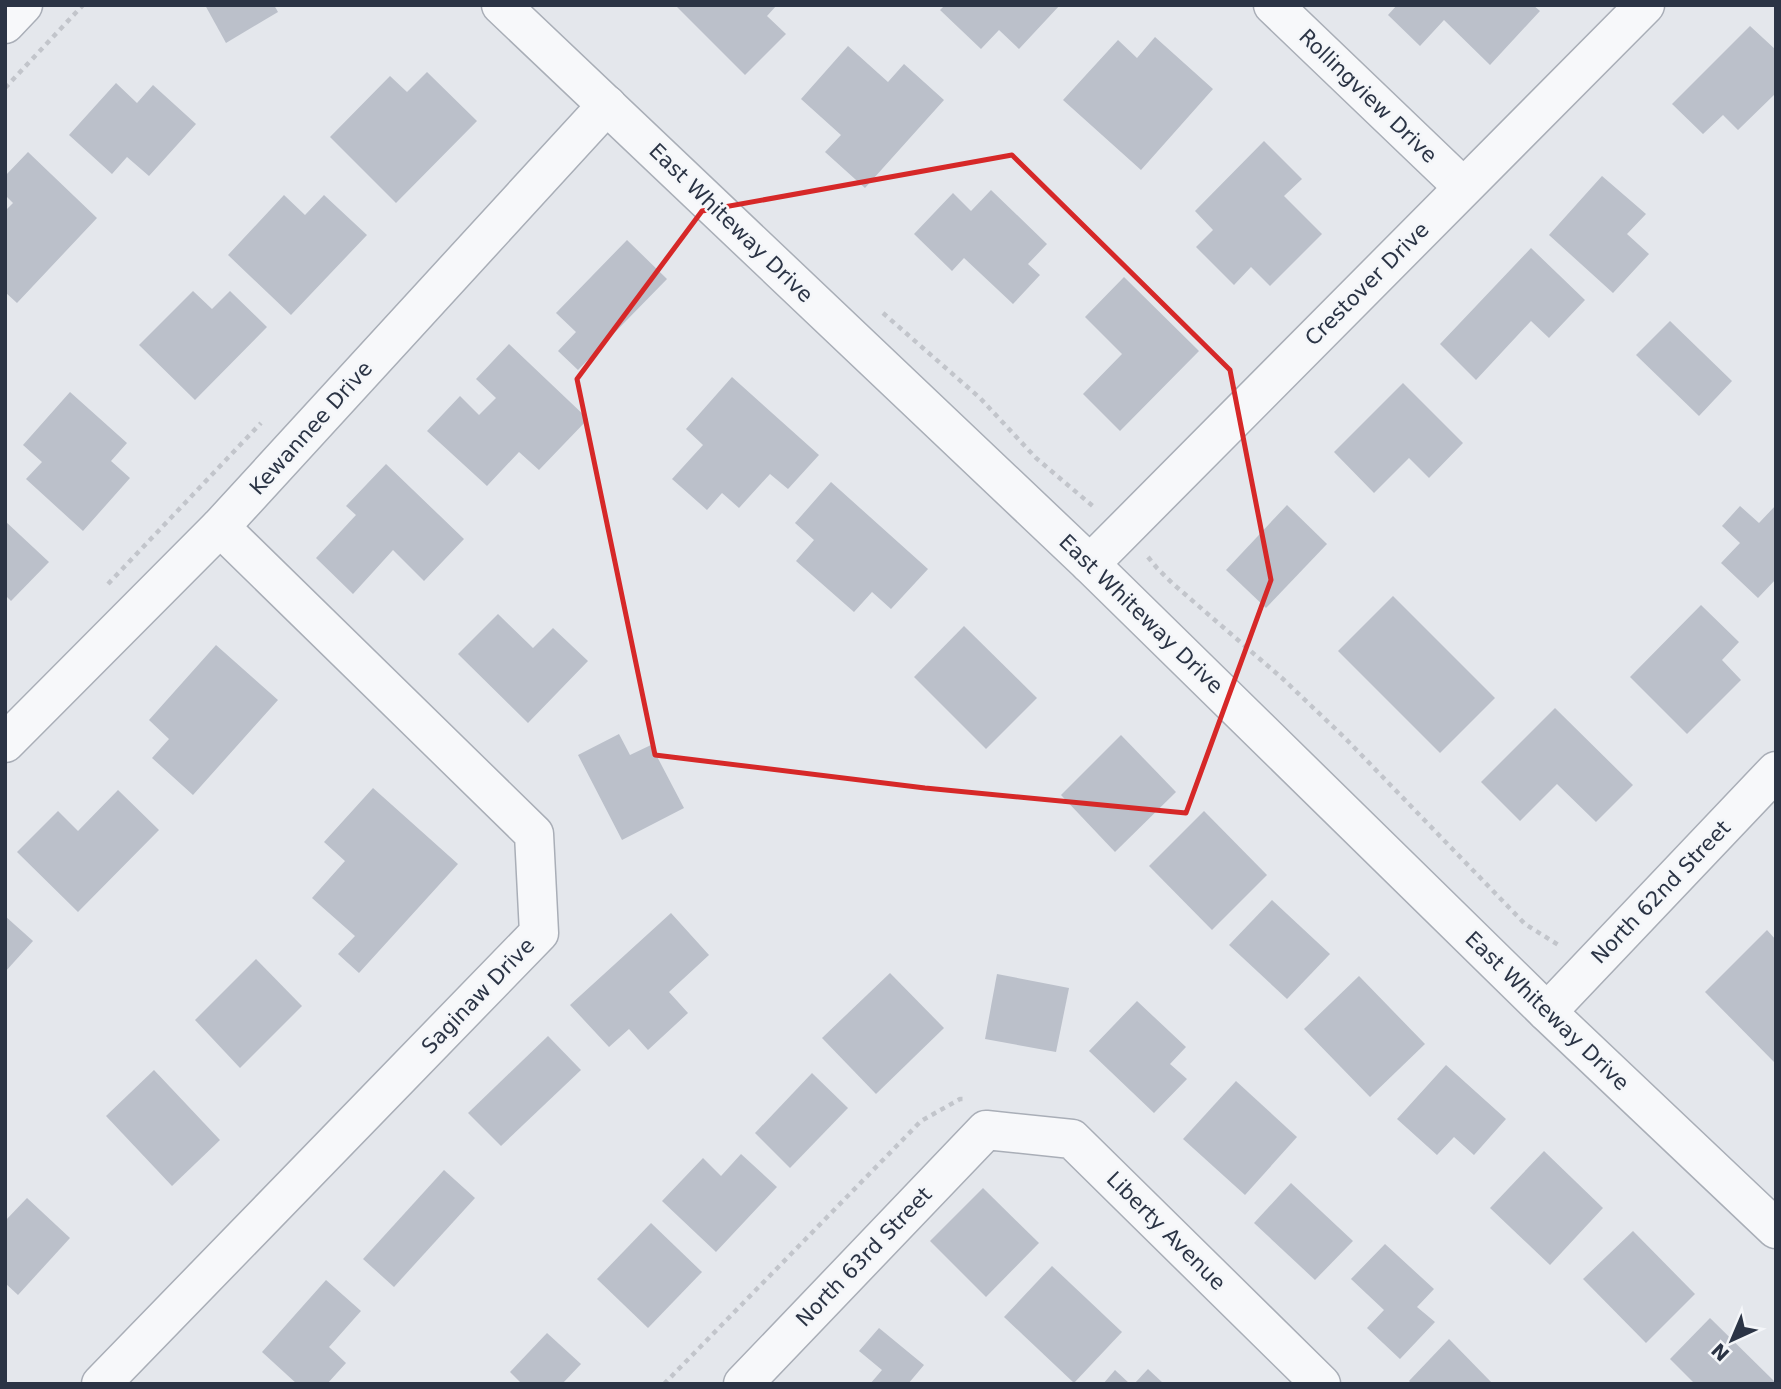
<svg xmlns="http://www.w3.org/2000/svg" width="1781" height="1389" viewBox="0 0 1781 1389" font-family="'DejaVu Sans',sans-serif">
	<rect width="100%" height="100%" fill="#e4e7ec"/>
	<g fill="#bbc0ca">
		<polygon points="205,5 274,5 278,12 226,43"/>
		<polygon points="675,5 777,5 767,16 786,34 745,75"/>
		<polygon points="945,5 1060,5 1019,49 999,30 981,49 940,10"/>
		<polygon points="1397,5 1533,5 1540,11 1490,65 1444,20 1420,46 1388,15"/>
		<polygon points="1750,26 1776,50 1776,93 1738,130 1723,115 1703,134 1672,104"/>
		<polygon points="1155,37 1213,89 1141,170 1063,100 1118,40 1137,58"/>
		<polygon points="848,46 888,82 904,64 944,100 865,188 825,152 841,135 801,99"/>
		<polygon points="427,72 477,121 396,203 330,137 390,76 407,92"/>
		<polygon points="116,83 137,103 153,85 196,124 149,176 127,157 112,174 69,135"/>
		<polygon points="1264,141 1302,179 1284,196 1322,234 1270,286 1251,267 1234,285 1196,247 1213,230 1195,211"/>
		<polygon points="28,152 97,218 17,303 5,292 5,211 13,203 5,195 5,176"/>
		<polygon points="1602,176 1646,214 1627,234 1649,254 1613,293 1549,235"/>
		<polygon points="991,190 1047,244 1028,264 1040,275 1013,304 964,258 952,271 914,234 953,193 971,211"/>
		<polygon points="284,195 305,215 324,195 367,235 291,315 228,255"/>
		<polygon points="627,240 667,279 578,370 558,351 576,332 556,313"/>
		<polygon points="1531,248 1585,300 1549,338 1531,321 1476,380 1440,344"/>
		<polygon points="1124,277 1199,351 1120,431 1083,394 1122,354 1085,317"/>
		<polygon points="193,291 212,309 230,291 267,327 195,400 139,345"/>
		<polygon points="1670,321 1732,381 1699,416 1636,355"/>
		<polygon points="509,344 588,419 539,470 519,452 487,486 427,431 460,396 479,415 496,398 476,379"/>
		<polygon points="732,377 819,455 788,489 770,474 739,508 722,493 707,510 672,479 703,445 686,429"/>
		<polygon points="1403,383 1463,443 1429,478 1409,458 1374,493 1334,452"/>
		<polygon points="70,392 127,443 111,461 130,478 83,531 26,479 42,462 23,445"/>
		<polygon points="386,464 464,539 424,581 393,550 353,594 316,558 356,515 346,506"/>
		<polygon points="831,482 928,569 891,609 872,592 854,612 796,561 814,540 795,523"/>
		<polygon points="1287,505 1327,544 1266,608 1226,570"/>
		<polygon points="1776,505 1776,579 1758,598 1721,563 1740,543 1722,526 1740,506 1759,523"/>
		<polygon points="5,521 49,562 11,601 5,595"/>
		<polygon points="1393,596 1495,698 1440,753 1338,651"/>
		<polygon points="1701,605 1739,642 1722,660 1741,680 1687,734 1630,677"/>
		<polygon points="498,614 533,648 553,628 588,661 528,723 458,654"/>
		<polygon points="964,626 1037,698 986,749 914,677"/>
		<polygon points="216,645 278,700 193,795 152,758 169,739 149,720"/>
		<polygon points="1555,708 1633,785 1596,822 1557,784 1520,821 1481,782"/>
		<polygon points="619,734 630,755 651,745 684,808 622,840 578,755"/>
		<polygon points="1121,735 1176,792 1115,852 1061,795"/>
		<polygon points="373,788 458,864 359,973 338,954 355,936 312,898 345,861 324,842"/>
		<polygon points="118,790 159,830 78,912 17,852 58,811 78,831"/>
		<polygon points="1204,811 1267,875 1212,930 1149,866"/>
		<polygon points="1272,900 1330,954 1287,999 1229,945"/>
		<polygon points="671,913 709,955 669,992 688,1013 648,1050 629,1029 609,1047 570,1005"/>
		<polygon points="5,916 33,941 5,972"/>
		<polygon points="1767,930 1776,940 1776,1064 1705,992"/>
		<polygon points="256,959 302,1006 240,1068 195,1020"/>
		<polygon points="890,973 944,1028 876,1094 822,1038"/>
		<polygon points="997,974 1069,988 1056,1052 985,1039"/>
		<polygon points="1359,976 1425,1044 1370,1097 1304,1029"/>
		<polygon points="1137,1001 1186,1047 1170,1064 1187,1079 1154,1113 1089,1051"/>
		<polygon points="548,1036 581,1070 501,1146 468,1113"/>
		<polygon points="1446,1065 1506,1119 1474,1155 1454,1137 1437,1155 1397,1119"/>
		<polygon points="154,1070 220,1140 172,1186 106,1116"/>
		<polygon points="812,1073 848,1108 790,1168 755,1133"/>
		<polygon points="1236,1081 1297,1137 1245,1195 1183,1139"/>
		<polygon points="1544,1151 1603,1208 1550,1265 1490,1208"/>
		<polygon points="741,1154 777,1187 716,1252 662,1201 703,1158 721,1176"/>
		<polygon points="444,1170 475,1198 394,1287 363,1259"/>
		<polygon points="1291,1183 1353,1241 1315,1280 1254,1223"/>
		<polygon points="983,1188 1039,1243 986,1297 930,1241"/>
		<polygon points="27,1198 70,1238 18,1295 5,1283 5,1221"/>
		<polygon points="651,1223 702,1272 648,1328 597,1279"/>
		<polygon points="1633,1231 1695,1294 1646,1343 1583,1279"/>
		<polygon points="1385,1244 1434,1289 1417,1307 1435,1322 1400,1359 1367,1328 1384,1310 1351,1279"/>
		<polygon points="1052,1266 1122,1332 1074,1383 1004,1317"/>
		<polygon points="326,1280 361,1311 329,1347 346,1363 327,1384 297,1384 262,1352"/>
		<polygon points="1710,1318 1775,1382 1773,1384 1695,1384 1670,1359"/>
		<polygon points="879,1328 924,1365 908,1384 870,1384 882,1370 859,1351"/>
		<polygon points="547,1333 581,1364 562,1384 522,1384 510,1372"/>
		<polygon points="1449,1339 1493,1384 1412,1384 1409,1381"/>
		<polygon points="1148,1369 1164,1384 1134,1384"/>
		<polygon points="1115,1370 1130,1384 1103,1384"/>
	</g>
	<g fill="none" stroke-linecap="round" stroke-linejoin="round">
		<g stroke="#a9aeb7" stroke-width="41">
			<g id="minor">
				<polyline points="501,5 1090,564 1547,1012 1776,1229"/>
				<polyline points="1273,5 1463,187"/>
				<polyline points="5,24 23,5"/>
				<polyline points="1090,564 1645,5"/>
				<polyline points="5,743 220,527 607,105"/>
				<polyline points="1547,1012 1776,771"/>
				<polyline points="101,1384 539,933 534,834 220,527"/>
				<polyline points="743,1384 986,1130 1072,1139 1321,1384"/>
			</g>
		</g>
		<g stroke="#c2c5cb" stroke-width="4.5" stroke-dasharray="5 5" stroke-linecap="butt">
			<polyline points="5,88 83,5"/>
			<polyline points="883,313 980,398 1036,458 1095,508"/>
			<polyline points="1148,557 1157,568 1172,583 1283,679 1345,738 1525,924 1560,946"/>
			<polyline points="108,584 261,423"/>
			<polyline points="664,1384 921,1121 960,1099 967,1099"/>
		</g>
		<use href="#minor" stroke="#f7f8fa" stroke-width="38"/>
	</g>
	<path fill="none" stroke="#d62828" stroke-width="5" stroke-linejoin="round" d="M1012 155 1230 370 1271 580 1186 813 925 788 655 755 577 379 702 211Z"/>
	<g text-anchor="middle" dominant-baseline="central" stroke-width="5" stroke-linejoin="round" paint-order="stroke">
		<g font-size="21" fill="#2b3445" stroke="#f4f6f9">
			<text transform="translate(1368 96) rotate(44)">Rollingview Drive</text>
			<text transform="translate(731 223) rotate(44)">East Whiteway Drive</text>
			<text transform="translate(1367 284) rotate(-45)">Crestover Drive</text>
			<text transform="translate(311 428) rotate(-48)">Kewannee Drive</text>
			<text transform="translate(1141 614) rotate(44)">East Whiteway Drive</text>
			<text transform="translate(1661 892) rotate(-46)">North 62nd Street</text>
			<text transform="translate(478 996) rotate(-46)">Saginaw Drive</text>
			<text transform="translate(1547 1011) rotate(44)">East Whiteway Drive</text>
			<text transform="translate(1166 1231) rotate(45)">Liberty Avenue</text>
			<text transform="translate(864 1257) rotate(-46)">North 63rd Street</text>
		</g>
	</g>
	<rect width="1781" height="1389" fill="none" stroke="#2b3445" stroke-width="14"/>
	<g transform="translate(1732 1340) rotate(224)" stroke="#f4f6f9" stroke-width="5" paint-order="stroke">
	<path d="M0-5L12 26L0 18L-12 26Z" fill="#2b3445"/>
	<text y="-10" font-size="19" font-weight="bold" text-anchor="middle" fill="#2b3445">N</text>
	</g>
</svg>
